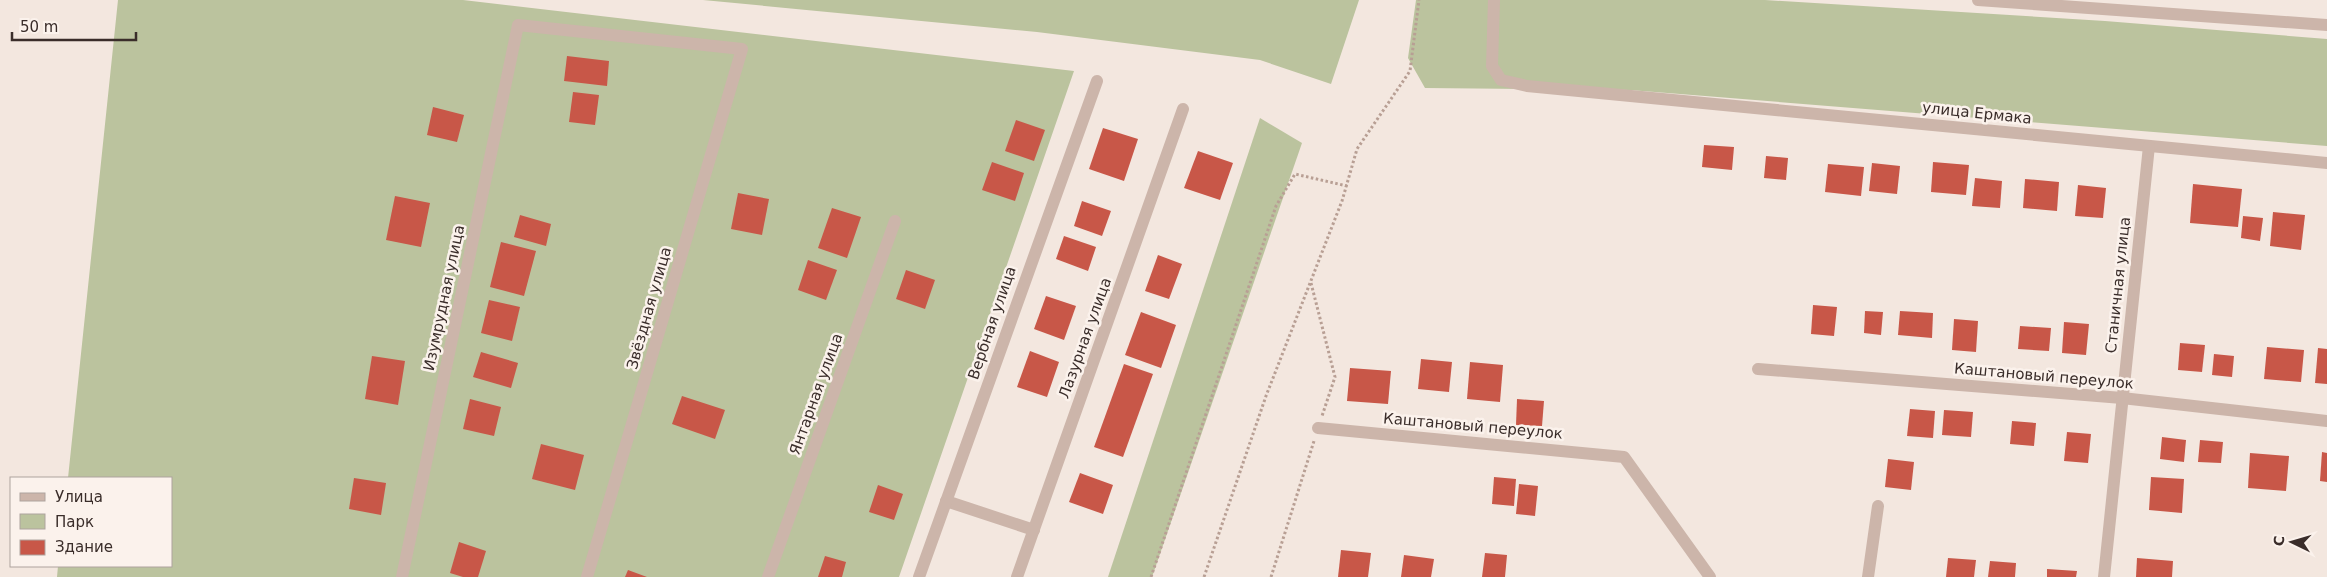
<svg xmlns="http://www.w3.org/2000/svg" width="2327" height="577" viewBox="0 0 2327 577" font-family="'DejaVu Sans',sans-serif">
	<rect width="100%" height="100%" fill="#f3e7df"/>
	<g fill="#bbc39e">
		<polygon points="118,0 463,0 1074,71 899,577 57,577 58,566 171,566 171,478 68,478"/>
		<polygon points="703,0 1359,0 1331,84 1260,60 1037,32"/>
		<polygon points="1416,0 1765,0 2105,21 2327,39 2327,146 1630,90 1425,88 1408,58"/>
		<polygon points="1260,118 1302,143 1152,577 1108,577"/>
	</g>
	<g fill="#c85748">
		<polygon points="567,56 609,61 607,86 564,81"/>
		<polygon points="573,92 599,95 595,125 569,122"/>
		<polygon points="433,107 464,115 457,142 427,135"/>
		<polygon points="1016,120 1045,130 1034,161 1005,151"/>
		<polygon points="1103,128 1138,139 1124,181 1089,169"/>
		<polygon points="1704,145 1734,147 1732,170 1702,167"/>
		<polygon points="1198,151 1233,163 1220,200 1184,188"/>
		<polygon points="1766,156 1788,158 1786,180 1764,178"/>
		<polygon points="992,162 1024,173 1015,201 982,190"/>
		<polygon points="1933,162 1969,165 1966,195 1931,192"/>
		<polygon points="1872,163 1900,166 1897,194 1869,191"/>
		<polygon points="1828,164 1864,167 1861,196 1825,192"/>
		<polygon points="1975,178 2002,181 2000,208 1972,206"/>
		<polygon points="2025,179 2059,182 2057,211 2023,208"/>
		<polygon points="2193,184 2242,189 2238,227 2190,223"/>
		<polygon points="2078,185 2106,188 2103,218 2075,216"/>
		<polygon points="738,193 769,199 762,235 731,229"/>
		<polygon points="395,196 430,203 421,247 386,240"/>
		<polygon points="1082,201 1111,211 1102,236 1074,226"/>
		<polygon points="832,208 861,217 847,258 818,248"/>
		<polygon points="2273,212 2305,215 2301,250 2270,246"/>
		<polygon points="520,215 551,224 546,246 514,237"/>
		<polygon points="2243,216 2263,218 2260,241 2241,238"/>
		<polygon points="1064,236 1096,247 1088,271 1056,259"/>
		<polygon points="501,242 536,251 524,296 490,287"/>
		<polygon points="1158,255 1182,264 1169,299 1145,291"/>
		<polygon points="808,260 837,270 826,300 798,290"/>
		<polygon points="906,270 935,280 925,309 896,299"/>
		<polygon points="1046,296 1076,306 1064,340 1034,329"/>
		<polygon points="489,300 520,307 512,341 481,333"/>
		<polygon points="1813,305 1837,307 1834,336 1811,334"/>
		<polygon points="1865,311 1883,312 1881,335 1864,333"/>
		<polygon points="1900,311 1933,313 1932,338 1898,335"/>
		<polygon points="1141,312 1176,325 1161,368 1125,355"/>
		<polygon points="1954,319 1978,321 1976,352 1952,350"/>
		<polygon points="2064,322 2089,324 2086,355 2062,353"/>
		<polygon points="2020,326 2051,328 2049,351 2018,349"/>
		<polygon points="2180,343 2205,345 2202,372 2178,370"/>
		<polygon points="2267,347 2304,350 2301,382 2264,379"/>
		<polygon points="2318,348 2327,349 2327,384 2315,383"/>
		<polygon points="1030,351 1059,362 1047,397 1017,387"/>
		<polygon points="481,352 518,363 511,388 473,377"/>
		<polygon points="2214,354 2234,356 2232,377 2212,375"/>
		<polygon points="372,356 405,361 398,405 365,399"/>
		<polygon points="1421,359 1452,362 1449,392 1418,389"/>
		<polygon points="1470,362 1503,365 1500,402 1467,399"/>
		<polygon points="1124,364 1153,374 1123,457 1094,447"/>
		<polygon points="1350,368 1391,371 1388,404 1347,401"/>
		<polygon points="682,396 725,410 715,439 672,424"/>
		<polygon points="470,399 501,407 494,436 463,429"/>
		<polygon points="1517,399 1544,401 1542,426 1516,425"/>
		<polygon points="1910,409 1935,411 1933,438 1907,436"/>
		<polygon points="1944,410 1973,412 1971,437 1942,435"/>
		<polygon points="2012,421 2036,423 2034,446 2010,444"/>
		<polygon points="2067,432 2091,434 2088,463 2064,461"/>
		<polygon points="2162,437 2186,440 2184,462 2160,459"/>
		<polygon points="2200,440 2223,442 2221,463 2198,462"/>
		<polygon points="541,444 584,455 575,490 532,479"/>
		<polygon points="2322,452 2327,453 2327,482 2320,481"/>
		<polygon points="2250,453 2289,456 2286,491 2248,488"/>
		<polygon points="1888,459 1914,462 1911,490 1885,487"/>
		<polygon points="1080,473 1113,485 1103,514 1069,502"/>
		<polygon points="1494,477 1516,479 1514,506 1492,504"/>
		<polygon points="2151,477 2184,479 2182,513 2149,510"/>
		<polygon points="354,478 386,483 381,515 349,509"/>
		<polygon points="1519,484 1538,486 1535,516 1516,514"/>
		<polygon points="878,485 903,494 894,520 869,512"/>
		<polygon points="459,542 486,551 478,577 463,577 450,573"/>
		<polygon points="1341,550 1371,553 1368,577 1338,577"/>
		<polygon points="1485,553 1507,555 1505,577 1482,577"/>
		<polygon points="1404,555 1434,559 1431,577 1401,577"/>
		<polygon points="825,556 846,562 842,577 818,577"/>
		<polygon points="1948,558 1976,560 1974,577 1946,577"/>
		<polygon points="2137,558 2173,561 2172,577 2136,577"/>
		<polygon points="1990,561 2016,563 2015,577 1988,577"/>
		<polygon points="2047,569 2077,571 2076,577 2047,577"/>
		<polygon points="628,570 647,577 625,577"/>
	</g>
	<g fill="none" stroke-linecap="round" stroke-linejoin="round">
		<g stroke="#b89f94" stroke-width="3" stroke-dasharray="2.5 2.5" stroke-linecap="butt">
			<polyline points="1311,283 1335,377 1322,416"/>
			<polyline points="1151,577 1276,206 1295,174 1347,186"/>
			<polyline points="1204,577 1266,396 1342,201 1357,149 1410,71 1419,0"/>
			<polyline points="1271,577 1314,441"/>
		</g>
		<g stroke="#ccb5aa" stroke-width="12">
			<polyline points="1494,0 1492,66 1501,80 1527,86 2327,163"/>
			<polyline points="1978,0 2327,25"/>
			<polyline points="1758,369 2122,398 2327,421"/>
			<polyline points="1318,428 1624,457 1710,577"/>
			<polyline points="946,501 1034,530"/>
			<polyline points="402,577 518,25 742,49 587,577"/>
			<polyline points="768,577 895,221"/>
			<polyline points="919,577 1097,81"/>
			<polyline points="1017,577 1183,109"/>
			<polyline points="1868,577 1878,506"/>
			<polyline points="2104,577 2149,146"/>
		</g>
	</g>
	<g text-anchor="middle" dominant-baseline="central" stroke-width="5" stroke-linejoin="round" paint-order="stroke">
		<g font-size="15" fill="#3a2d2a" stroke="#fbf2ec">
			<text transform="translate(1977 113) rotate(6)">улица Ермака</text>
			<text transform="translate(2118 285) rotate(-84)">Станичная улица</text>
			<text transform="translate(444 298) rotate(-78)">Изумрудная улица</text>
			<text transform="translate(649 308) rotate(-74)">Звёздная улица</text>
			<text transform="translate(992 323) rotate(-71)">Вербная улица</text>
			<text transform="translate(1085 338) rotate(-70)">Лазурная улица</text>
			<text transform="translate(2044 376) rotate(5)">Каштановый переулок</text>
			<text transform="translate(816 394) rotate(-70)">Янтарная улица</text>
			<text transform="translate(1473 426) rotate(5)">Каштановый переулок</text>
		</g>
	</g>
	<rect x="10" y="477" width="162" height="90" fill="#fbf2ec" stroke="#aea39e"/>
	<rect x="20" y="493" width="25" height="8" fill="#ccb5aa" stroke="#aea39e"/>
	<text x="55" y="502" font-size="15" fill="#3a2d2a">Улица</text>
	<rect x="20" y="514" width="25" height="15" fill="#bbc39e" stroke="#aea39e"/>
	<text x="55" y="527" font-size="15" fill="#3a2d2a">Парк</text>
	<rect x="20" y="540" width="25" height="15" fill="#c85748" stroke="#aea39e"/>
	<text x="55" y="552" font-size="15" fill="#3a2d2a">Здание</text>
	<g transform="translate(2292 542) rotate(275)" stroke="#fbf2ec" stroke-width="4" paint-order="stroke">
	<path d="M0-4L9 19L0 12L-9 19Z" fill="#3a2d2a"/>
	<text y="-8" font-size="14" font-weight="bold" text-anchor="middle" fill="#3a2d2a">С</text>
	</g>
	<path d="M12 32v8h124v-8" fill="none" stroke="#3a2d2a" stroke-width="2.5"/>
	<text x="20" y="32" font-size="15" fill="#3a2d2a" stroke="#fbf2ec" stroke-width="4" paint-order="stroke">50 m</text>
</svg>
